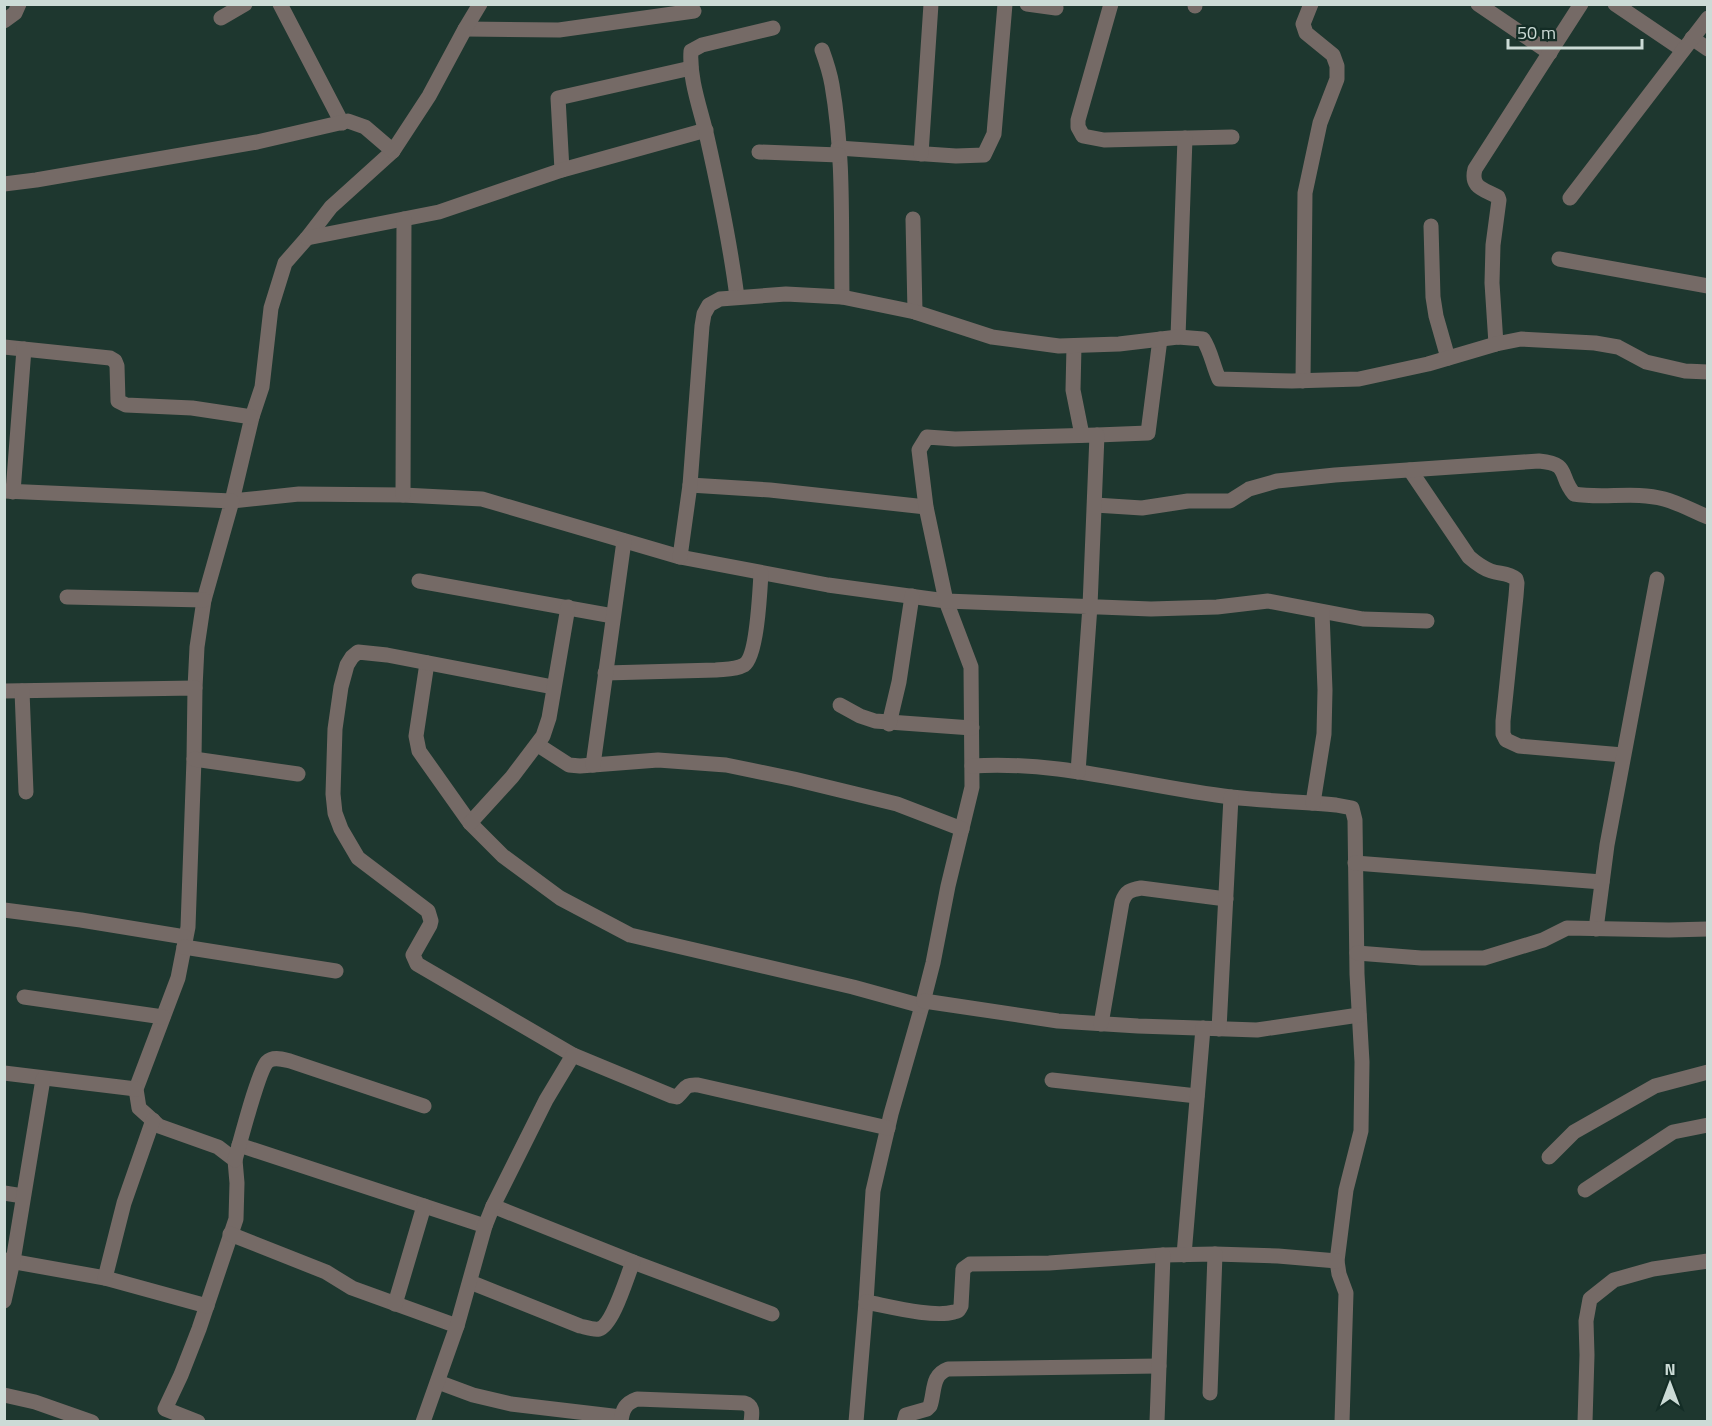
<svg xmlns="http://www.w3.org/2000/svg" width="1712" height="1426" viewBox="0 0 1712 1426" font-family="'Titillium Web',sans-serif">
	<rect width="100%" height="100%" fill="#1e372f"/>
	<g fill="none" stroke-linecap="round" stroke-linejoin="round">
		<g stroke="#756a66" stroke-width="15">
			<polyline points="280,4 342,123"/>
			<polyline points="1027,4 1056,8"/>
			<polyline points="1111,4 1078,120 1078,127 1083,136 1104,140 1232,137"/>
			<polyline points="1478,4 1550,53"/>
			<polyline points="1615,4 1683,50"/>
			<polyline points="1195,6 1195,4"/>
			<polyline points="221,18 245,4"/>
			<polyline points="4,21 15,13 19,4"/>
			<polyline points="465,29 559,30 694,11"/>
			<polyline points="1692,38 1708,49"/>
			<path d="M822 50C826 61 830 73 832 85 844 154 841 227 842 297"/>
			<polyline points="838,148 956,156 984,155 994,134 1005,4"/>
			<polyline points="393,151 331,207 307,238 285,263 271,308 262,387 252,417 232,501 299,494 403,495 482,499 680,557 828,585 946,601 971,667 972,787 948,886 933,963 922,1006 891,1114 873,1191 866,1302 856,1422"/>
			<polyline points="759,152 839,155"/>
			<polyline points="921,154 931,4"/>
			<polyline points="562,170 558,98 691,68"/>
			<polyline points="4,184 36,180 257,142 348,121 365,127 393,151 429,96 465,29 480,4"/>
			<polyline points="1570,198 1708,18"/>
			<polyline points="913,219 915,312"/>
			<polyline points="1431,226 1433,297 1436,316 1448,358"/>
			<polyline points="307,238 439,212 562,170 706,130"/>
			<polyline points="1559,259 1708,286"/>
			<path d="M737 297C730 243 719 190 707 137 701 110 689 80 691 51L702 45 773 28"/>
			<polyline points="1178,337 1185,138"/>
			<path d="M1496 344 1492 283 1493 245 1499 200 1498 197C1484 189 1470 188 1475 169L1581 4"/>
			<polyline points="1074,346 1073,390 1082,435"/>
			<polyline points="4,347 110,358 115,361 117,366 118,401 126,405 192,408 252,417"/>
			<polyline points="1303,381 1305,193 1320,123 1337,79 1337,66 1333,55 1306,33 1303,24 1311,4"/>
			<polyline points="1097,435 1148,433 1160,339"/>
			<path d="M1410 470 1469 557C1476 563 1482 568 1491 571 1500 574 1509 573 1516 579L1517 583 1516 596 1503 721V734L1506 740 1519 746 1623 755"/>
			<polyline points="690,485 770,490 926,507"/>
			<polyline points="4,491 232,501 204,600 197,647 195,688"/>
			<polyline points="13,492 24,349"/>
			<polyline points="403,495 404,219"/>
			<path d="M1095 505 1142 508 1188 501H1230L1249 489 1277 481 1335 475 1539 461C1571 464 1558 475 1574 494 1603 499 1635 491 1664 499 1679 503 1693 511 1708 517"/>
			<path d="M680 557 690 485 702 326 704 314 709 305 720 299 786 294 842 297 915 312 992 337 1059 346 1119 344 1178 337 1203 339C1211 351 1213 366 1219 379L1292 381 1359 379 1428 364 1496 344 1521 339 1595 343 1618 347 1646 362 1685 371 1708 372"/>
			<polyline points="419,581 613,616"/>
			<polyline points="67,597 204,600"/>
			<polyline points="427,663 416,736 419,751 470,823 503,856 560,898 630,935 853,987 922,1006"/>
			<path d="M605 673 716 670C725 669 735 670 744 665 757 657 760 590 761 573"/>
			<polyline points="553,687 387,655 358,652 352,657 347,665 341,687 335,729 333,794 335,813 341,829 358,858 428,911 431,921 430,925 413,955 417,964 573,1055"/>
			<polyline points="4,691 195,688 194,759 188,927 178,978 136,1089 139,1108 159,1126 218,1147 235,1160 237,1183 236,1219 199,1329 181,1375 165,1409 198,1422"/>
			<polyline points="22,691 26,792"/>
			<polyline points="840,705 860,716 875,721 972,728"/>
			<polyline points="889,724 899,682 912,596"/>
			<polyline points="538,745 569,765 580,766 658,760 726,765 794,779 897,804 962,829"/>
			<polyline points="194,759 298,774"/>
			<polyline points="593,765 624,541"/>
			<path d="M972 766C1059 760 1145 787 1231 797 1266 801 1301 802 1336 805L1352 808 1355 820 1357 974 1362 1062 1361 1131 1346 1190 1337 1261 1339 1274 1346 1293 1342 1422"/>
			<polyline points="1078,772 1090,606 1097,435 955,439 927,437 919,450 926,507 946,601 1151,609 1217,607 1268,601 1363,619 1427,621"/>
			<polyline points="1313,803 1324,734 1325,690 1322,612"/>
			<polyline points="470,823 512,777 543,736 549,718 568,607"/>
			<polyline points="1355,863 1602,882"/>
			<polyline points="4,910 81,920 185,937"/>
			<polyline points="1596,929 1607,845 1657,579"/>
			<polyline points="184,947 336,971"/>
			<polyline points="1357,953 1421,958 1484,958 1543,940 1567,928 1669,930 1708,929"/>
			<polyline points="24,997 163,1017"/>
			<polyline points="924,1001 1058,1021 1138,1026 1257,1030 1359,1015"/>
			<path d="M1101 1024 1122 902C1126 891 1130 890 1141 888L1226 899"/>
			<polyline points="1219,1029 1231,797"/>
			<polyline points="4,1073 136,1089"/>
			<polyline points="1052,1080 1197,1096"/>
			<polyline points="239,1145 485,1226"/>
			<polyline points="1549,1157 1574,1132 1655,1086 1708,1072"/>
			<path d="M235 1160C240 1143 258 1072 267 1062 273 1056 282 1059 290 1061L424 1106"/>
			<polyline points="1585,1190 1673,1132 1708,1125"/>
			<polyline points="4,1193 23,1196"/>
			<polyline points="493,1206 633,1262 772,1314"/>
			<polyline points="230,1234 326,1272 352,1288 457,1326"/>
			<polyline points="1215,1254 1278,1256 1337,1261"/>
			<polyline points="1184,1255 1203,1028"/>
			<polyline points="4,1260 105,1278 207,1306"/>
			<polyline points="105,1278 124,1203 153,1120"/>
			<path d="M470 1282 580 1326C585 1327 593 1330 599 1329 613 1325 627 1276 633 1262"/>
			<polyline points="4,1301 13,1261 43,1079"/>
			<path d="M866 1302C888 1306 933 1318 954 1312 959 1311 958 1311 961 1306L963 1269 970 1264 1049 1263 1163 1255 1215 1254 1210 1393"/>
			<polyline points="395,1304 424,1206"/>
			<polyline points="438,1382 473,1395 511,1404 621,1417"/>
			<polyline points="4,1395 35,1402 92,1422"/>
			<path d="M423 1422 457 1326 485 1226 493 1206 546 1100 573 1055 672 1096 677 1097C686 1089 684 1084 698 1085L888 1128"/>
			<path d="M621 1422C622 1409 626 1403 637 1399L744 1403C754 1406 752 1413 751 1422"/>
			<path d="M904 1422 906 1415 927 1409 930 1406C935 1392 931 1375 948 1369L1159 1366"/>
			<polyline points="1157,1422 1163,1255"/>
			<polyline points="1585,1422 1587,1355 1586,1321 1590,1299 1614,1280 1653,1269 1708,1261"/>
		</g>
	</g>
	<rect width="1712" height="1426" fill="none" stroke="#ccdbd6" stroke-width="12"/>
	<g transform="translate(1670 1384)" stroke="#142d26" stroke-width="4.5" paint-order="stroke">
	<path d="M0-4.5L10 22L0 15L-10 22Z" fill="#ccdbd6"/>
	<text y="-9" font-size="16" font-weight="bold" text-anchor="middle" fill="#ccdbd6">N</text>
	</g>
	<path d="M1508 39v9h134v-9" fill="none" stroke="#ccdbd6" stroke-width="3"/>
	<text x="1517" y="39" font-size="18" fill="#ccdbd6" stroke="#142d26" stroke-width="4.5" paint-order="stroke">50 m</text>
</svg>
